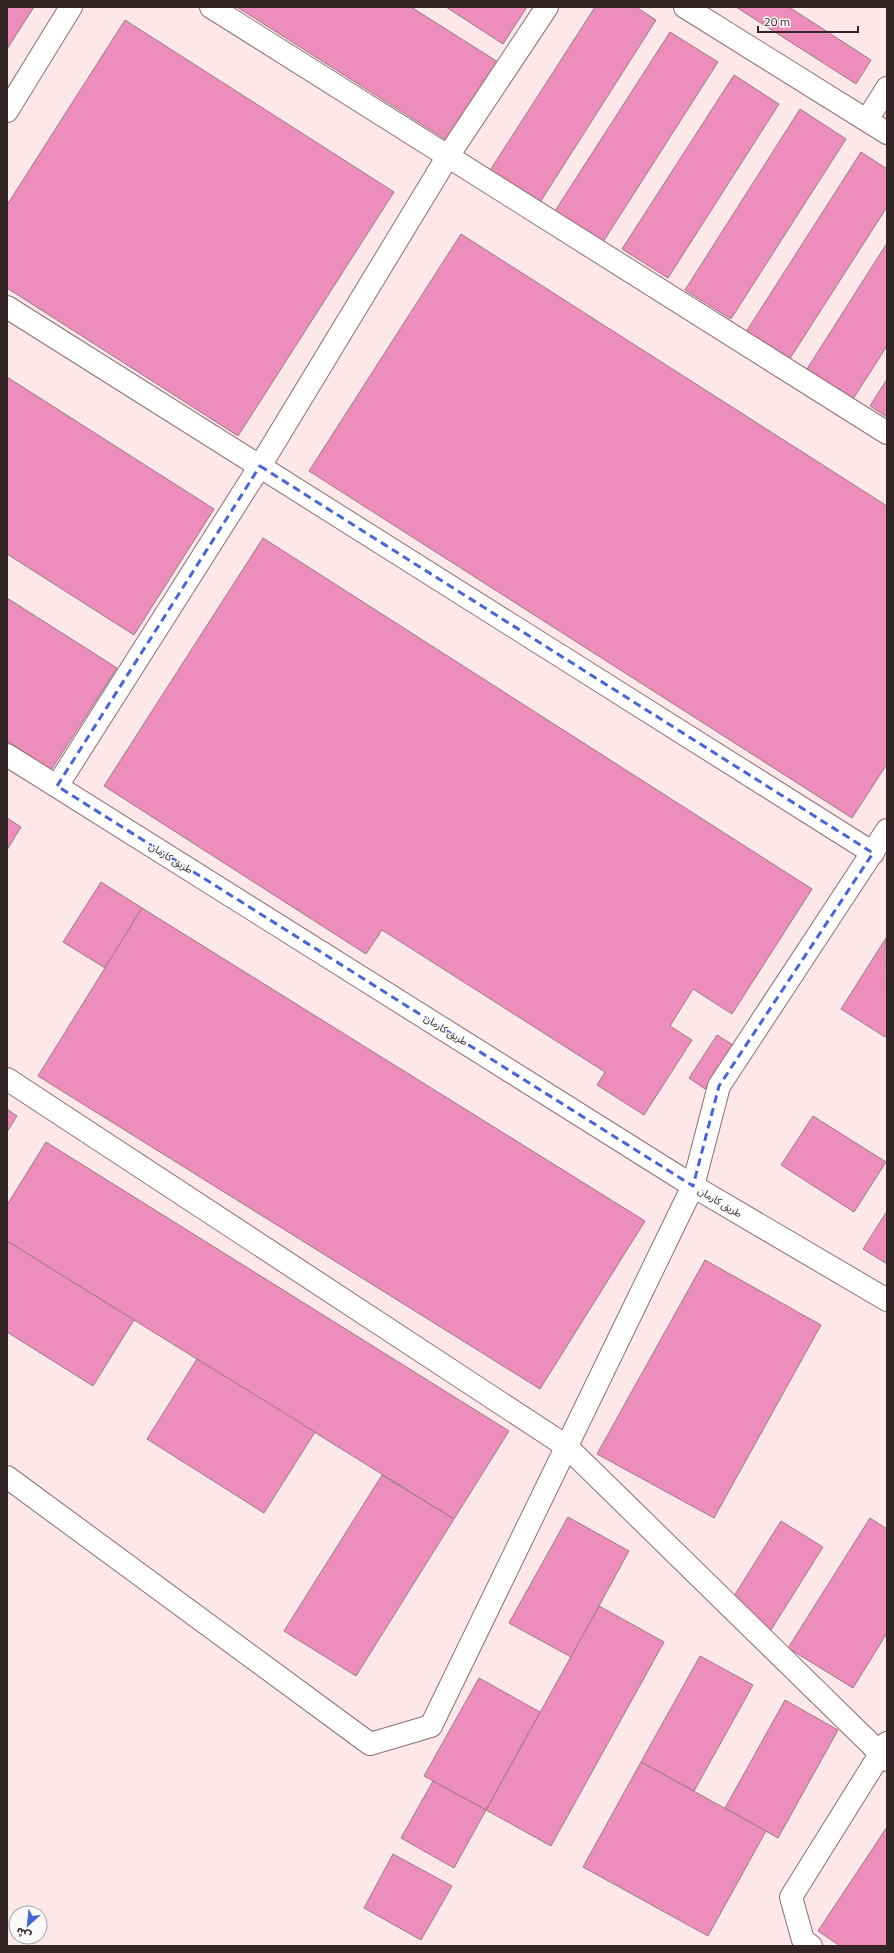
<svg xmlns="http://www.w3.org/2000/svg" width="894" height="1953" viewBox="0 0 894 1953" font-family="'Titillium Web','Noto Sans Arabic',sans-serif">
	<rect width="100%" height="100%" fill="#fee7e9"/>
	<g fill="#ed8dbb" stroke="#9a7c89">
		<polygon points="7,7 34,7 7,49"/>
		<polygon points="237,7 411,7 498,62 448,141"/>
		<polygon points="446,7 527,7 503,44"/>
		<polygon points="595,7 636,7 656,20 539,204 489,172"/>
		<polygon points="736,7 789,7 871,60 856,84"/>
		<polygon points="125,20 394,192 238,436 7,288 7,205"/>
		<polygon points="670,32 718,62 603,242 555,211"/>
		<polygon points="734,75 779,104 668,278 622,249"/>
		<polygon points="800,109 846,139 731,319 685,290"/>
		<polygon points="861,152 887,169 887,207 789,360 746,332"/>
		<polygon points="461,234 887,506 887,764 852,818 309,471"/>
		<polygon points="887,243 887,346 853,399 807,369"/>
		<polygon points="7,377 214,509 134,635 7,554"/>
		<polygon points="887,379 887,417 870,406"/>
		<polygon points="263,538 812,889 732,1014 693,989 670,1026 692,1040 644,1115 597,1085 605,1072 382,930 366,954 104,786"/>
		<polygon points="7,598 117,668 51,770 7,741"/>
		<polygon points="7,818 21,827 7,850"/>
		<polygon points="101,882 142,908 105,968 63,942"/>
		<polygon points="142,908 645,1221 540,1389 38,1076"/>
		<polygon points="886,938 887,1034 885,1037 841,1009"/>
		<polygon points="717,1035 733,1045 705,1089 689,1078"/>
		<polygon points="7,1109 17,1116 7,1132"/>
		<polygon points="813,1116 886,1162 854,1212 781,1165"/>
		<polygon points="46,1142 509,1431 454,1519 7,1241 7,1205"/>
		<polygon points="887,1211 887,1264 863,1249"/>
		<polygon points="7,1241 134,1320 93,1386 7,1332"/>
		<polygon points="705,1260 821,1325 714,1518 597,1454"/>
		<polygon points="197,1359 315,1432 264,1513 147,1439"/>
		<polygon points="382,1475 454,1519 356,1676 284,1631"/>
		<polygon points="568,1517 629,1551 571,1657 509,1623"/>
		<polygon points="870,1518 887,1529 887,1633 853,1688 788,1648"/>
		<polygon points="781,1521 823,1547 771,1630 729,1604"/>
		<polygon points="599,1606 664,1642 551,1846 486,1810"/>
		<polygon points="700,1656 753,1685 694,1791 641,1762"/>
		<polygon points="479,1678 540,1712 486,1810 424,1776"/>
		<polygon points="785,1700 838,1730 778,1838 725,1808"/>
		<polygon points="641,1762 766,1831 708,1936 583,1867"/>
		<polygon points="433,1781 486,1810 454,1868 401,1838"/>
		<polygon points="887,1827 887,1946 840,1946 818,1931"/>
		<polygon points="393,1854 452,1886 421,1940 364,1908"/>
	</g>
	<g fill="none" stroke-linecap="round" stroke-linejoin="round">
		<g stroke="#8f6e72" stroke-width="24">
			<g id="minor">
				<polyline points="211,7 887,433"/>
				<polyline points="685,7 887,133"/>
				<polyline points="7,111 71,7"/>
				<polyline points="867,120 887,88"/>
				<polyline points="7,307 873,853"/>
				<polyline points="7,755 693,1186 887,1300"/>
				<polyline points="57,786 260,466 448,156 547,7"/>
				<polyline points="7,1079 566,1446 887,1760"/>
				<polyline points="7,1477 370,1744 431,1726 693,1186 719,1086 887,830"/>
				<polyline points="811,1946 803,1940 791,1897 887,1743"/>
			</g>
		</g>
		<use href="#minor" stroke="#fff" stroke-width="22"/>
	</g>
	<path fill="none" stroke="#4566d9" stroke-width="3" stroke-dasharray="8 5" stroke-linejoin="round" d="M260 466 873 853 719 1086 693 1186 57 786Z"/>
	<g text-anchor="middle" dominant-baseline="central" stroke-width="3" stroke-linejoin="round" paint-order="stroke">
		<g font-size="10" fill="#332526" stroke="#fafafa">
			<text transform="translate(171 858) rotate(32)">طريق كارمان</text>
			<text transform="translate(446 1030) rotate(32)">طريق كارمان</text>
			<text transform="translate(720 1202) rotate(31)">طريق كارمان</text>
		</g>
	</g>
	<rect width="894" height="1953" fill="none" stroke="#332526" stroke-width="16"/>
	<g transform="translate(28 1925) rotate(207)"><circle r="19" fill="#fafafa" stroke="#aaa5a5"/>
	<path d="M0-3L7 15L0 10L-7 15Z" fill="#4566d9"/>
	<text y="-6" font-size="11" font-weight="bold" text-anchor="middle" fill="#332526">ش</text>
	</g>
	<path d="M758 26v6h100v-6" fill="none" stroke="#332526" stroke-width="2"/>
	<text x="764" y="26" font-size="12" fill="#332526" stroke="#fafafa" stroke-width="3" paint-order="stroke">20 m</text>
</svg>
